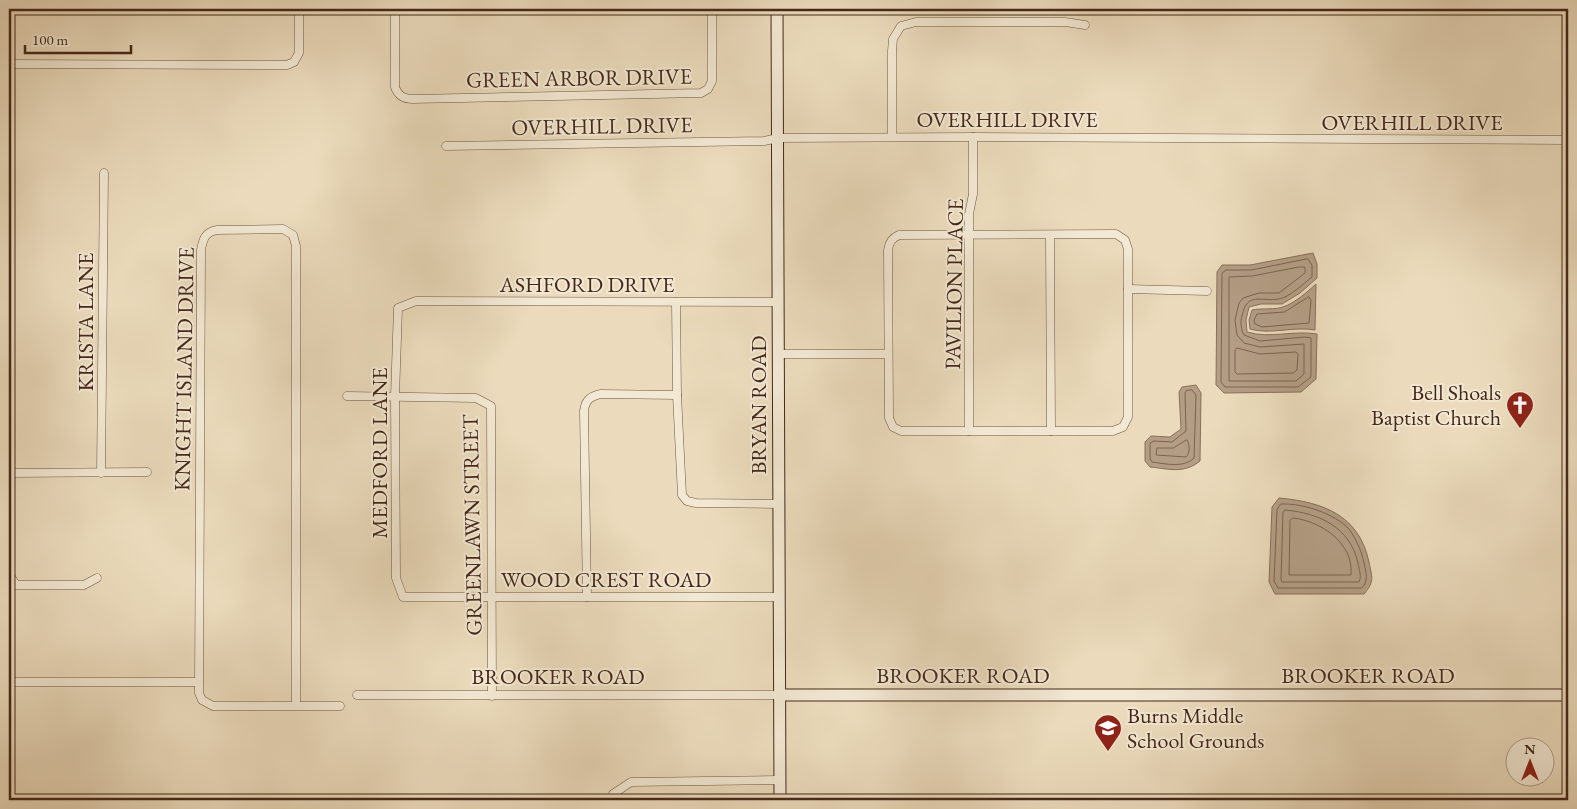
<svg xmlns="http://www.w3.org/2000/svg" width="1577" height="809" viewBox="0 0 1577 809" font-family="'EB Garamond',serif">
	<rect width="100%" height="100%" fill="#ebdbbc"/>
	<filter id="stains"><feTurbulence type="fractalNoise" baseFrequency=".004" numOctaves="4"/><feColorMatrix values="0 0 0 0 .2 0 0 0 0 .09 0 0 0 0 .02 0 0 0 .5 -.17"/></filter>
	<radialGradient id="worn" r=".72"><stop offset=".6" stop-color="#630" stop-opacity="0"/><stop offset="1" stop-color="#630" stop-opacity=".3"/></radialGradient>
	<g fill="#b39e85" stroke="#876f5b">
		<path d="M1313 253 1317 264V278L1300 293 1282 304H1261L1249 307 1246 320 1247 332C1270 339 1293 330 1317 334L1316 379 1301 392 1224 393 1216 385 1217 272 1222 265H1250Z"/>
		<path d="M1316 284 1315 330C1293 326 1271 335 1250 329L1249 320 1252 310C1262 308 1275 310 1283 307 1295 303 1307 292 1316 284Z"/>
		<path d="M1196 385 1201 393 1200 461C1184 474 1169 469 1150 467L1145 461V442L1151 436 1170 437 1181 429 1179 392 1182 387Z"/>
		<path d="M1279 498C1323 502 1359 515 1369 562 1372 578 1375 581 1364 594H1275L1269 582 1272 507Z"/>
	</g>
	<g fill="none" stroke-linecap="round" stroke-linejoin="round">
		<g stroke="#7c6350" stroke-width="1">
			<path d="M1308 259 1312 265V277C1303 284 1290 297 1279 299 1261 302 1247 291 1242 316 1240 322 1241 330 1244 335L1260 341 1305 337 1311 338V377L1298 387H1225L1221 382 1222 273 1226 270H1251Z"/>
			<polygon points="1299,267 1305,267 1305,273 1279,293 1259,293 1243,298 1239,303 1235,320 1237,335 1244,343 1260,347 1304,344 1304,374 1296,381 1229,381 1229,277 1252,276"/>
			<polygon points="1309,297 1311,300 1309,323 1262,327 1255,324 1254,320 1257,314 1284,312"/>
			<polygon points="1237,348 1260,354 1296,352 1298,354 1297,370 1293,373 1237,374 1235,372 1235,351"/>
			<path d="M1192 390 1196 395 1194 458C1184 468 1166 464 1152 462L1150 459V443L1154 441 1172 442 1186 431 1185 393 1186 391Z"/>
			<path d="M1187 440C1190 444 1190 454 1186 457L1156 455 1157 448H1173Z"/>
			<path d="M1281 504C1301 503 1330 512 1346 526 1354 533 1362 552 1364 563 1366 573 1369 580 1362 588H1278L1274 581 1277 510Z"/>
			<path d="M1285 510C1319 513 1350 527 1358 563 1359 570 1362 576 1359 582H1282L1281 579 1283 513Z"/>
			<path d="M1293 518C1321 521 1354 543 1351 575H1289L1290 521Z"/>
		</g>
		<g stroke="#6f5543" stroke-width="9">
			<g id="street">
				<path d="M395 9V87C398 96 404 99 413 99L701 93 708 89 712 81V9"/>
				<polyline points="9,64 287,65 294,62 299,53 299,9"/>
				<polyline points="892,136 892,51 893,39 901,26 916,22 1065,22 1085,25"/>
				<polyline points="446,146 764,141 778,138 973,137 1568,140"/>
				<path d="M1116 234 1125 240 1128 249V417L1123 427 1113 431H901L893 427 889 418 888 250C889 242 892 238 899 235Z"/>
				<polyline points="1050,235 1051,431"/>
				<polyline points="1128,289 1207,291"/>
				<polyline points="676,302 677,395 682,495 687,501 696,503 779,504"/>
				<polyline points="778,302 416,301 398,308 395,396 396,578 403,597 779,597"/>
				<polyline points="778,354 888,354"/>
				<polyline points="347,396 476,398 491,406 492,696"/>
				<polyline points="969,431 969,214 973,194 973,137"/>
				<polyline points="9,473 147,472"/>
				<polyline points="101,473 104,173"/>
				<polyline points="9,574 16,585 84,585 97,578"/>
				<path d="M587 597 584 411C585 400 591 396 601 394L677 395"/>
				<polyline points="9,682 198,682"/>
				<polyline points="357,695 779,695"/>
				<path d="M296 706V246L293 235 283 229 217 230C205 232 203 239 201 250L199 693 202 700 213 706H340"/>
				<polyline points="613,800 613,794 631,782 780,780"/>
			</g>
		</g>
		<g stroke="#46281b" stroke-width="13">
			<g id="secondary">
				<polyline points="777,9 780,800"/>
				<polyline points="779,695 1568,695"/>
			</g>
		</g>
		<use href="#street" stroke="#f2e8d3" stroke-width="8"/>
		<use href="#secondary" stroke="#f2e8d3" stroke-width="11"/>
	</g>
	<defs>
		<g id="church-pin" transform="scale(1.4375)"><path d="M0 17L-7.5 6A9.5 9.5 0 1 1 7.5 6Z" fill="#8f2418" stroke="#f2e8d3"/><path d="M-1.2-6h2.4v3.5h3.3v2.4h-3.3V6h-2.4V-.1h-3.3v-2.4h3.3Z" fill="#fff"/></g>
		<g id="school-pin" transform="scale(1.4375)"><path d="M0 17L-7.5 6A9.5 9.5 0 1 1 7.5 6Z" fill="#8f2418" stroke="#f2e8d3"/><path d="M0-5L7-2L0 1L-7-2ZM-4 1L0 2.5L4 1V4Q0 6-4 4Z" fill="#fff"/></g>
	</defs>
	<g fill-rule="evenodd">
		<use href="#church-pin" x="1520" y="405"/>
		<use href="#school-pin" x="1108" y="728"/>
	</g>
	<g text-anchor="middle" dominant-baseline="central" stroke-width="4" stroke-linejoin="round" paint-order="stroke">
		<g font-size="22" fill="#46281b" stroke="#f2e8d3">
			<text transform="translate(579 78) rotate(-1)">GREEN ARBOR DRIVE</text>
			<text x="1007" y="119">OVERHILL DRIVE</text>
			<text x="1412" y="122">OVERHILL DRIVE</text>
			<text transform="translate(602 126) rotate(-1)">OVERHILL DRIVE</text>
			<text x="587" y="284">ASHFORD DRIVE</text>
			<text transform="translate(954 284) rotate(-89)">PAVILION PLACE</text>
			<text transform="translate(85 322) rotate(-90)">KRISTA LANE</text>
			<text transform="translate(184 369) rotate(-89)">KNIGHT ISLAND DRIVE</text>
			<text transform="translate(758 405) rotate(-90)">BRYAN ROAD</text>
			<text transform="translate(379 453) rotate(-90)">MEDFORD LANE</text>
			<text transform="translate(472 525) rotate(-91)">GREENLAWN STREET</text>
			<text x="606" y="579">WOOD CREST ROAD</text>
			<text x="963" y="675">BROOKER ROAD</text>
			<text x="1368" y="675">BROOKER ROAD</text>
			<text x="558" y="676">BROOKER ROAD</text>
		</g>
		<g font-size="22" fill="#46281b" stroke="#f2e8d3" text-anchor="end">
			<text x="1501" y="392">Bell Shoals<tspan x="1501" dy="25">Baptist Church</tspan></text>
			<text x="1127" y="715" text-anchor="start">Burns Middle<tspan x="1127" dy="25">School Grounds</tspan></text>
		</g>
	</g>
	<rect width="1577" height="809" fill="none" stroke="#ebdbbc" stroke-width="30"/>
	<rect x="10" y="10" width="1557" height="789" fill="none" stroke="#46281b" stroke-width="2.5"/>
	<rect x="15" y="15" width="1547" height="779" fill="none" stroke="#46281b"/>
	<g transform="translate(1530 762)"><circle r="24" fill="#f2e8d3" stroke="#ad9b89"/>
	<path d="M0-4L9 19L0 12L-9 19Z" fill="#8f2418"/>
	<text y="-8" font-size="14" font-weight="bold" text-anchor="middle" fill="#46281b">N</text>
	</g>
	<path d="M25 45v8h106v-8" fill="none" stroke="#46281b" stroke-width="2.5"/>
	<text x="32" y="45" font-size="15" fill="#46281b" stroke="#f2e8d3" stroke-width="4" paint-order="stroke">100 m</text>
	<rect width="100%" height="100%" filter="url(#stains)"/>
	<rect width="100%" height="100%" fill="url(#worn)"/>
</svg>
